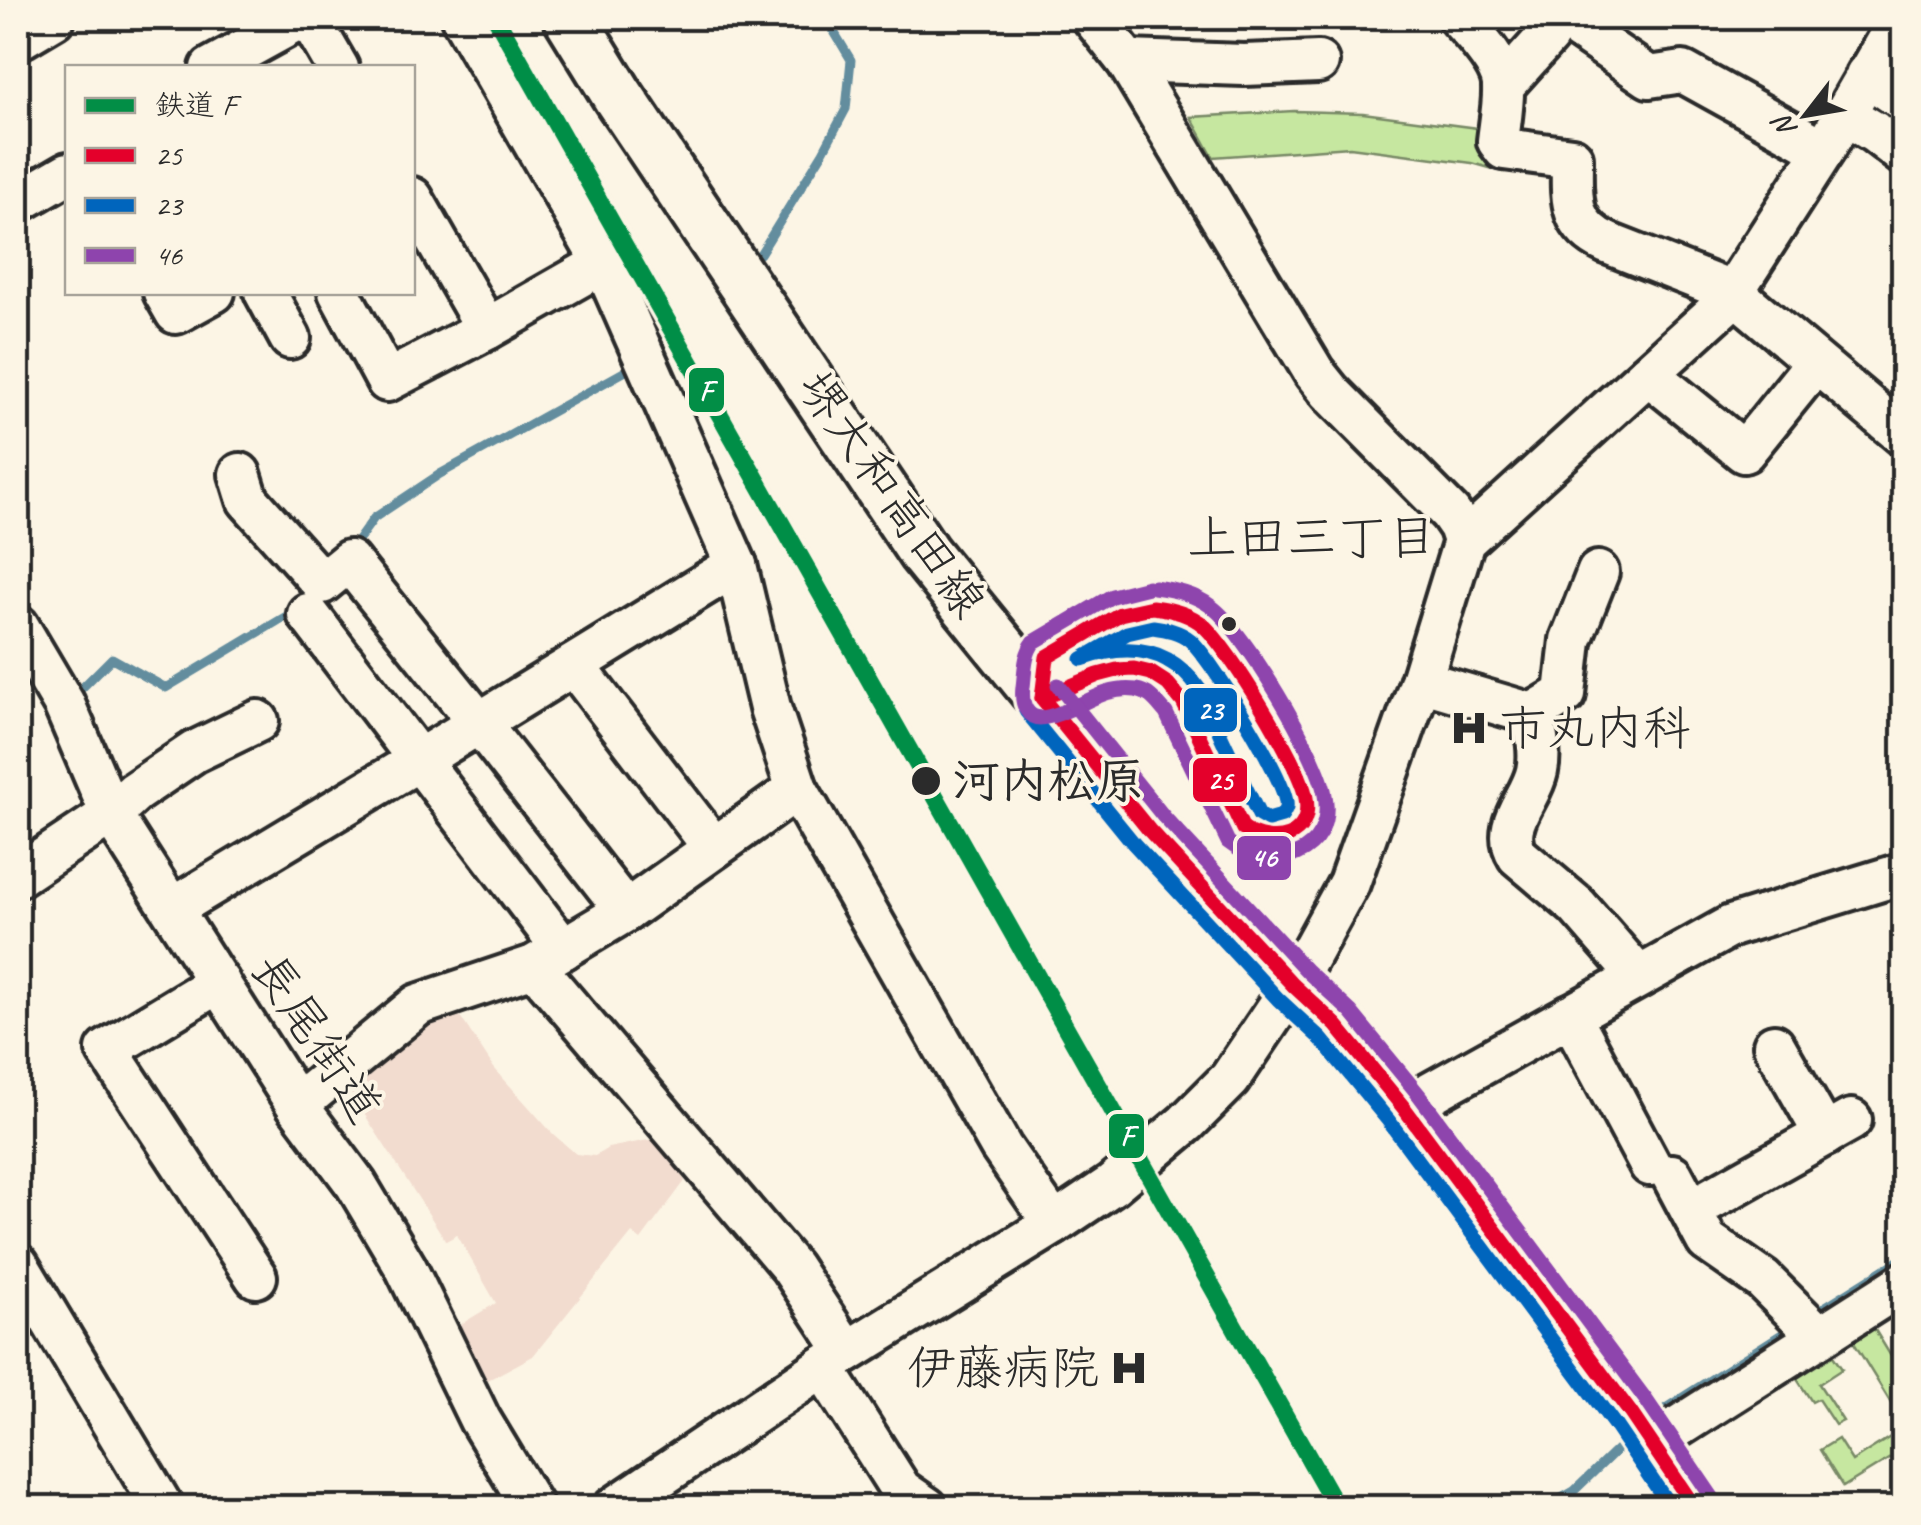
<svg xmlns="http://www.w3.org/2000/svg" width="1921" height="1525" viewBox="0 0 1921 1525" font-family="Caveat,'Klee One',sans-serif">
	<rect width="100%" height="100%" fill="#fcf5e5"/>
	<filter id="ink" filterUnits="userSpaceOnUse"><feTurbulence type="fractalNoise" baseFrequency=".01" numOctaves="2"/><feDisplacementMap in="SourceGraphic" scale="20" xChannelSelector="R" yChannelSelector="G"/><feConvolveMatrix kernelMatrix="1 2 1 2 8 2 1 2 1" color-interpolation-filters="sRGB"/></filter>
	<g filter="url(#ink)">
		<polygon fill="#f2dccf" points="450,1001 494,1068 553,1134 576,1154 595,1156 608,1148 658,1138 685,1181 641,1240 632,1233 533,1356 486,1381 458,1326 496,1303 457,1235 446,1241 343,1081"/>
		<g fill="#c6e7a0" stroke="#788966" stroke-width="2.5">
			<polygon points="1294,111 1363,113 1492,130 1515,159 1504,172 1472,163 1350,147 1213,157 1191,117"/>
			<polygon points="1872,1325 1903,1376 1903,1423 1851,1338"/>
			<polygon points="1829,1350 1842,1369 1819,1384 1843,1421 1835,1425 1818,1399 1812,1402 1793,1373"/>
			<polygon points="1903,1429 1903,1450 1843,1487 1820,1450 1838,1439 1852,1461"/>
		</g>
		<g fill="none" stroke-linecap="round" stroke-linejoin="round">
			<g stroke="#638d9e" stroke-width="9">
				<polyline points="760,254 823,152 846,109 851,60 830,25 832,18"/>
				<polyline points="351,550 374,518 440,474 631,368"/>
				<polyline points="74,696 112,658 166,688 298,609"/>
				<polyline points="18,956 23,965 18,971"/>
				<polyline points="1813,1314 1904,1257"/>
				<polyline points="1653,1416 1796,1325"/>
				<polyline points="18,1496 24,1508"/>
				<polyline points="1544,1508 1574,1491 1630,1437"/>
			</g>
			<g stroke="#2b2b2b" stroke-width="48">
				<g id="minor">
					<polyline points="309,18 338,68"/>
					<polyline points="462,18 603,263 736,565 770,708 797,789 1001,1147 1054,1224"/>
					<polyline points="1093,18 1127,61 1314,372 1330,392 1450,513 1459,526 1464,541"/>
					<path d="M1459 18C1473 33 1501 63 1503 84 1504 103 1500 123 1498 141L1504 149 1572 158C1572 196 1567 225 1607 243L1734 293 1904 436"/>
					<polyline points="1563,18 1649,77 1683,72 1824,150"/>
					<polyline points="22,37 54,18"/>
					<polyline points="1127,61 1244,65 1318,62"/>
					<polyline points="211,68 302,18"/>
					<polyline points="1866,75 1904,101"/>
					<polyline points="1503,86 1548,36 1558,18"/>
					<polyline points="1844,114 1874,132 1904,155"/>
					<polyline points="412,198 487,329"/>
					<polyline points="18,202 68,173"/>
					<polyline points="164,292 176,313 214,292"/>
					<polyline points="265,292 290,338"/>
					<polyline points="339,292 387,381 487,329 603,263"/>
					<polyline points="1648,374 1744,452 1815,364"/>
					<polyline points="240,474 248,500 322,583 349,561 479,723 626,911"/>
					<path d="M1152 607C1171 609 1188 613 1203 625 1225 642 1302 770 1306 799 1311 836 1270 853 1243 829L1183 702C1143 642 1093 678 1042 698L1047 657 1120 614Z"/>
					<polyline points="308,614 563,949"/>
					<polyline points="18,626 64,704 111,814 297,1105 356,1184 406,1268 480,1420 533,1508"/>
					<polyline points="574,665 714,848"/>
					<polyline points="1421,681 1532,714 1565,694 1571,640 1598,572"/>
					<path d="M1532 714C1536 732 1541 752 1537 771 1531 800 1499 825 1518 856L1577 906 1638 976"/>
					<polyline points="18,876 111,814 135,792 194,752 258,721"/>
					<polyline points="173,908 419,760 736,565"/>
					<polyline points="534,966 791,1267 847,1352"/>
					<polyline points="219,982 107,1050 256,1277"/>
					<polyline points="1570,1015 1650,1165"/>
					<polyline points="1774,1045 1825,1135"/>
					<polyline points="297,1105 418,1005 534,966 626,911 797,789"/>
					<polyline points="1404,1108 1731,926 1904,873"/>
					<polyline points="1672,1175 1707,1241 1763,1280 1819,1336"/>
					<polyline points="1691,1210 1851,1120"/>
					<polyline points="18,1265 163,1508"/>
					<polyline points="823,1367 901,1490 927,1508"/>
					<polyline points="1651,1444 1904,1283"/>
					<polyline points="614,1508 823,1367 1054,1224 1112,1185 1186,1123 1230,1079 1293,985 1349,883 1421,681 1464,541 1725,304 1824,150 1900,18"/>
				</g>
			</g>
			<g stroke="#2b2b2b" stroke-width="58">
				<polyline id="major" points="570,18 618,96 924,553 1149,830 1293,985 1336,1025 1404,1108 1630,1412 1695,1508"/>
			</g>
			<use href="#minor" stroke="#fcf5e5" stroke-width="40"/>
			<use href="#major" stroke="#fcf5e5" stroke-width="50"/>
			<g stroke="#fcf5e5" stroke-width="22">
				<g id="bus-1">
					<path d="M1152 607C1170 609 1189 613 1203 625 1229 648 1300 764 1306 798 1313 839 1272 848 1243 829L1183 702 1168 684 1151 673 1134 669 1117 670 1098 675 1042 698 1047 657 1120 614Z"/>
					<polyline points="1042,698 1149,830 1293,985 1336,1025 1404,1108 1630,1412 1695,1508"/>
				</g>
			</g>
			<g stroke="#fcf5e5" stroke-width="22">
				<g id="bus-2">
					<path d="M1153 627C1166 629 1179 631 1190 640 1211 658 1282 774 1286 802 1287 809 1285 810 1282 816L1268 820 1259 815C1247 790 1234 764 1222 738 1215 722 1209 704 1199 689 1169 647 1128 642 1082 659L1127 633Z"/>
					<polyline points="1026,711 1134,844 1278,999 1321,1039 1388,1120 1614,1424 1671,1508"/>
				</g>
			</g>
			<g stroke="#fcf5e5" stroke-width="22">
				<g id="bus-3">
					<path d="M1148 587 1112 596 1034 642C1024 655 1025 672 1023 687 1021 703 1026 722 1047 717 1077 711 1103 685 1136 690 1150 692 1157 703 1166 713L1228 842C1271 877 1336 854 1325 795 1319 756 1243 629 1212 607 1195 594 1175 590 1154 587"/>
					<polyline points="1058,685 1164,817 1307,971 1351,1012 1419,1095 1646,1400 1712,1497"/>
				</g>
			</g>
			<use href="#bus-1" stroke="#e4002b" stroke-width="15"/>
			<use href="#bus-2" stroke="#0065bd" stroke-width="15"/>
			<use href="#bus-3" stroke="#8e44ad" stroke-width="15"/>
			<g stroke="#fcf5e5" stroke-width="25">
				<polyline id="rail-1" points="496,18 1337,1508"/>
			</g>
			<use href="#rail-1" stroke="#028e46" stroke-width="18"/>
		</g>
	</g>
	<defs>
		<g id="hospital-bare" transform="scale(3)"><path d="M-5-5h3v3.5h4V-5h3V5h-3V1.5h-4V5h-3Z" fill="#2b2b2b" stroke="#fcf5e5" stroke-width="2.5" paint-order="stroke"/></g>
	</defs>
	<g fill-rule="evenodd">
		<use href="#hospital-bare" x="1469" y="728"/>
		<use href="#hospital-bare" x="1129" y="1368"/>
	</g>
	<g fill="#2b2b2b" stroke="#fcf5e5" stroke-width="4">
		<circle cx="1229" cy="624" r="9"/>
		<circle cx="926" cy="781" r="16"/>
	</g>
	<g text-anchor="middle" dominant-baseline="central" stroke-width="8" stroke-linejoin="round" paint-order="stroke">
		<g font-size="48" fill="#2b2b2b" stroke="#fcf5e5">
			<text transform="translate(892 494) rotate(55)">堺大和高田線</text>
			<text transform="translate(317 1038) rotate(56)">長尾街道</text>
		</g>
		<g font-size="48" fill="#2b2b2b" stroke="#fcf5e5" text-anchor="start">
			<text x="1499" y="728">市丸内科</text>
			<text x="1099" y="1368" text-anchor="end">伊藤病院</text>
		</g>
		<g font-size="48" font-weight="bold" fill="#2b2b2b" stroke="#fcf5e5" text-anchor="start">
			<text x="952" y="781">河内松原</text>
		</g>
		<g font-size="50" fill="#2b2b2b" stroke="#fcf5e5">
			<text x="1312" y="537">上田三丁目</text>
		</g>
	</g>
	<g stroke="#fcf5e5" stroke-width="4">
		<rect x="687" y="366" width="39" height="48" rx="10" fill="#028e46"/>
		<rect x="1182" y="686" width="57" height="48" rx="10" fill="#0065bd"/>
		<rect x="1191" y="756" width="58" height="48" rx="10" fill="#e4002b"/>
		<rect x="1235" y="834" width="58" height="48" rx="10" fill="#8e44ad"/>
		<rect x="1107" y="1112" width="39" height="48" rx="10" fill="#028e46"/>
	</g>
	<g font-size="28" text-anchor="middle" font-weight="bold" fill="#fff">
		<text x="706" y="400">F</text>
		<text x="1210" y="720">23</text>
		<text x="1220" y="790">25</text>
		<text x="1264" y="867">46</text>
		<text x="1127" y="1145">F</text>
	</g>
	<rect width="1921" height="1525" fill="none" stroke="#fcf5e5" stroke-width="60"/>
	<rect x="30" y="30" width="1861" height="1465" fill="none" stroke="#2b2b2b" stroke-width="4" filter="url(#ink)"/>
	<rect x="65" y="65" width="350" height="230" fill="#fcf5e5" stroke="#a8a49b" stroke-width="2.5"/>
	<rect x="85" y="98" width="50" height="15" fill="#028e46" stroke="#a8a49b" stroke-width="2.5"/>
	<text x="155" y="115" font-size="30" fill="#2b2b2b">鉄道 F</text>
	<rect x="85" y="148" width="50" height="15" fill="#e4002b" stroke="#a8a49b" stroke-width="2.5"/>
	<text x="155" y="165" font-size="30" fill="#2b2b2b">25</text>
	<rect x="85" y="198" width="50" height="15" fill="#0065bd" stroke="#a8a49b" stroke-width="2.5"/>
	<text x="155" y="215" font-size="30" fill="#2b2b2b">23</text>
	<rect x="85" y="248" width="50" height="15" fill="#8e44ad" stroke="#a8a49b" stroke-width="2.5"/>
	<text x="155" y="265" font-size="30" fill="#2b2b2b">46</text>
	<g transform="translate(1806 115) rotate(239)" stroke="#fcf5e5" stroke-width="8" paint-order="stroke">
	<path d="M0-8L18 38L0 25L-18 38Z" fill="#2b2b2b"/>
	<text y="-15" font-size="28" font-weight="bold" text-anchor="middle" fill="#2b2b2b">N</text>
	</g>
</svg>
